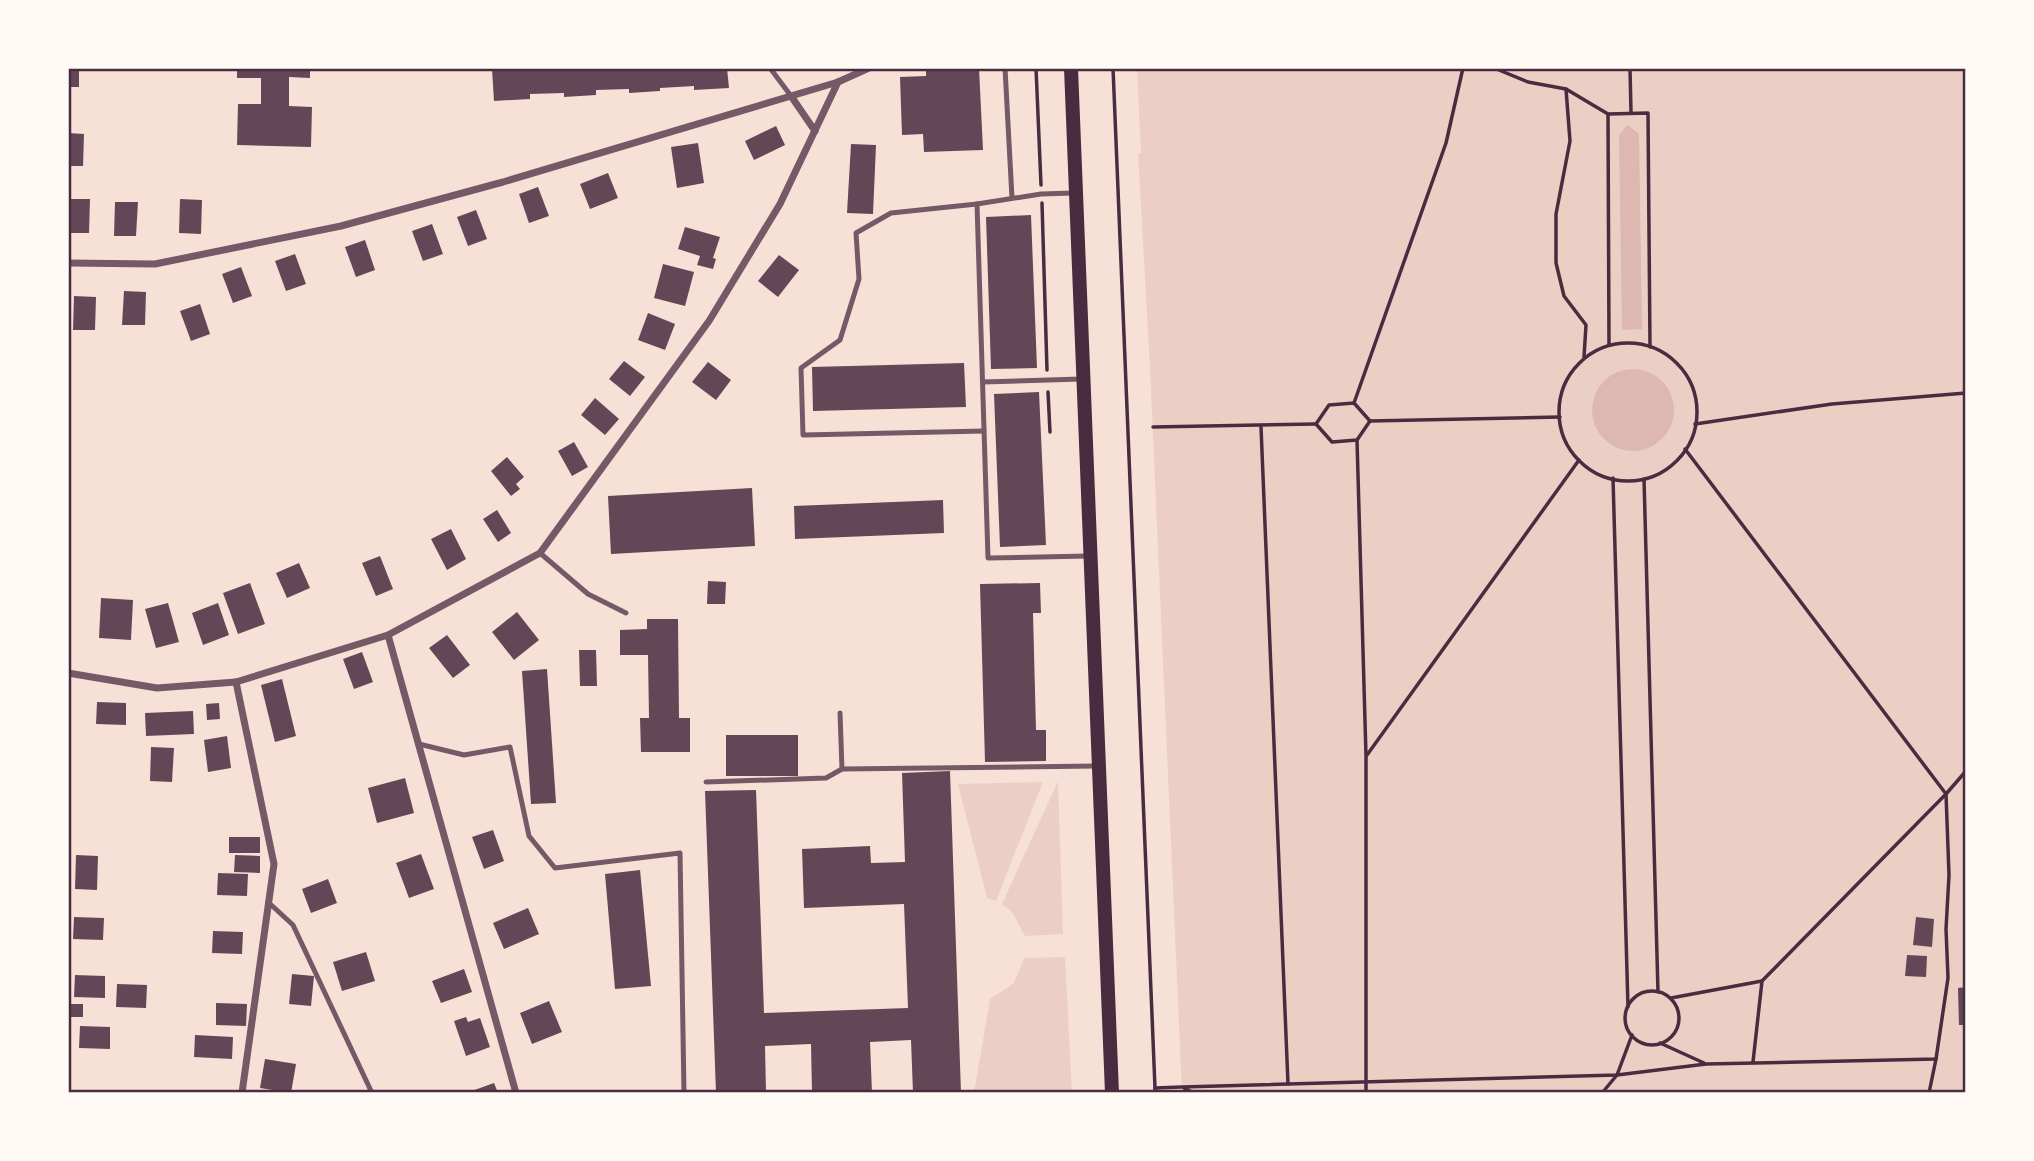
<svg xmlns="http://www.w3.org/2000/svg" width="2034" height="1161" viewBox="0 0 2034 1161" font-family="'Crimson Pro',serif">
	<rect width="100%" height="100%" fill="#f7e1d7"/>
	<g fill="#ebcfc5">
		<polygon points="1137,68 1966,68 1966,1093 1182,1093 1150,368 1138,154 1141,153"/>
		<polygon points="1058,781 1063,934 1025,936 1012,912 1002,904"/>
		<polygon points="1043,782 996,901 987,898 958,784"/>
		<polygon points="1065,957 1072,1093 974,1093 990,999 1014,983 1024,958"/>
	</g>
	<g fill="#dcb8b0">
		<polygon points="1628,125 1639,134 1642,329 1622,330 1619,135"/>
		<circle cx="1633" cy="410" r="41"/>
	</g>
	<g fill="#644757">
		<rect x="68" y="68" width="11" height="19"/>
		<polygon points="237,68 310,68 310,78 289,77 289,106 312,107 311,147 237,145 238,104 261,104 261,78 237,78"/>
		<polygon points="727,68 729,88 694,90 694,86 660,88 660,91 629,93 629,89 596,90 596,95 564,97 564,93 530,94 530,99 494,101 492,69"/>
		<polygon points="926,68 979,68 983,150 924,152 923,134 902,135 900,77 926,76"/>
		<polygon points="776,126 785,145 754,160 745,141"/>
		<polygon points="68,133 84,134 83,166 68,166"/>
		<polygon points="698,143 704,183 677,188 671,147"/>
		<polygon points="851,144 876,145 873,214 847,213"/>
		<polygon points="608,173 618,198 590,209 580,184"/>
		<polygon points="538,187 549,216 529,223 519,194"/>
		<polygon points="68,199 90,199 89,233 68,233"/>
		<polygon points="180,199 202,200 201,234 179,233"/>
		<polygon points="115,202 138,202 136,236 114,236"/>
		<polygon points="476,210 487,239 468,246 457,217"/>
		<polygon points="1031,215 1037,368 991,369 986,217"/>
		<polygon points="432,224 443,254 423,261 412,231"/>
		<polygon points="685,227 720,237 713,258 716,259 713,269 697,265 700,256 678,249"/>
		<polygon points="365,240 375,270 356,277 345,247"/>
		<polygon points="295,254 306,284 286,291 275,261"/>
		<polygon points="779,255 799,270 778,297 758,281"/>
		<polygon points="663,264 694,272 685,306 654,298"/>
		<polygon points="241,267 252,296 233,303 222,274"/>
		<polygon points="124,291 146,292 145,325 122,325"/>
		<polygon points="74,296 96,297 95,330 73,330"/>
		<polygon points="200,304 210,334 191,341 180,311"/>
		<polygon points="648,313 675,324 665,350 638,340"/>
		<polygon points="624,361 645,377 630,396 609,379"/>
		<polygon points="708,362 731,380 716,400 692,382"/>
		<polygon points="964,363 966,407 813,411 812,367"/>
		<polygon points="1039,392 1046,545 1000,547 994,394"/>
		<polygon points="595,398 619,419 605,435 581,415"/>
		<polygon points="574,442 588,467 572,476 558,451"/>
		<polygon points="507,457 524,477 516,484 520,489 511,496 491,471"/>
		<polygon points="752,488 755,546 611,554 608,496"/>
		<polygon points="943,500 944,533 795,539 794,506"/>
		<polygon points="497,510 511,533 498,542 483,519"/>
		<polygon points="451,529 466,559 447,570 431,539"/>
		<polygon points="380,556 393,589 376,596 362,563"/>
		<polygon points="299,563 310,588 287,598 276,573"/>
		<polygon points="708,581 726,582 725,604 707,604"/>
		<polygon points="250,583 265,624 238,634 223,593"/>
		<polygon points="1040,583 1041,613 1033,613 1036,730 1046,730 1046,761 985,762 980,584"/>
		<polygon points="101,598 133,600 131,640 99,638"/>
		<polygon points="168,603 179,642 156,648 145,609"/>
		<polygon points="218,603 229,635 203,645 192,613"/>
		<polygon points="517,612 539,640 514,660 492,632"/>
		<polygon points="647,619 678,619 679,718 690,718 690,752 641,752 640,718 649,718 648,655 620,655 620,630 647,629"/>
		<polygon points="447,635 470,665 453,678 429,648"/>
		<polygon points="579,650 596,650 597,686 580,686"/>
		<polygon points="362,652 373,682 354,689 343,659"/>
		<polygon points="547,669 556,803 531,804 522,671"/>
		<polygon points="282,679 296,736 275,742 261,685"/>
		<polygon points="97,702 126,703 126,725 96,724"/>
		<polygon points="219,703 220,719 207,720 206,704"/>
		<polygon points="193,711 194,734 146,736 145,713"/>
		<rect x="726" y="735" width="72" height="41"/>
		<polygon points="227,736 231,768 208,772 204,740"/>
		<polygon points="151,747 174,748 172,782 150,781"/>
		<polygon points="950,771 961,1093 913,1093 911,1040 870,1042 872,1093 812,1093 811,1044 765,1046 766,1093 716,1093 705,791 756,790 764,1013 908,1008 904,904 804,908 802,849 870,846 871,863 905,862 902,773"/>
		<polygon points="405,778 414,813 377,823 368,788"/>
		<polygon points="493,830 504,861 484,869 472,837"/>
		<rect x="229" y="837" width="31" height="16"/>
		<polygon points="421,854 434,889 409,898 396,863"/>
		<polygon points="76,855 98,856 97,890 75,889"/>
		<polygon points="235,855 260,856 260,873 234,872"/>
		<polygon points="640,870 651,986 615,989 605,874"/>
		<polygon points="218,873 248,874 247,896 217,895"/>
		<polygon points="328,879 337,903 311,913 302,889"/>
		<polygon points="528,908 539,934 504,949 493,923"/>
		<polygon points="74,917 104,918 103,940 73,939"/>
		<polygon points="1916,917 1934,919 1932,947 1913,945"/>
		<polygon points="213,931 243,932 242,954 212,953"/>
		<polygon points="366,952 375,981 342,991 333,962"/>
		<polygon points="1907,955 1927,956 1926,977 1905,976"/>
		<polygon points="464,969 472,992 441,1003 432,981"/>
		<polygon points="292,974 314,976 311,1006 289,1004"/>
		<polygon points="75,975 105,976 105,998 74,997"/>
		<polygon points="117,984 147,985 146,1008 116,1007"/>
		<polygon points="1966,987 1966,1025 1959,1025 1958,988"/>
		<polygon points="549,1001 562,1032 532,1044 520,1013"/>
		<polygon points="216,1003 247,1004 246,1026 216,1025"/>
		<rect x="68" y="1004" width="15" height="13"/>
		<polygon points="466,1017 468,1022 480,1018 490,1047 466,1056 454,1021"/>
		<polygon points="80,1026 110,1027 110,1049 79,1048"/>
		<polygon points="195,1035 233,1037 232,1059 194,1057"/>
		<polygon points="265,1059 296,1064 291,1093 260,1088"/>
		<polygon points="494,1083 498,1093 469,1093 469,1092"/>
	</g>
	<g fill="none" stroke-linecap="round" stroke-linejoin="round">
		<g stroke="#4a2c40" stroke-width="3.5">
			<polyline points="1036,68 1041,185"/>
			<polyline points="1113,68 1155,1088"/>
			<polyline points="1494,68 1528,82 1566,89 1608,114 1648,113 1650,347"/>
			<polyline points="1630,68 1631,112"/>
			<polyline points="1566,89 1570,141 1556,214 1556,263 1564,296 1586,325 1584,357"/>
			<polyline points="1608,114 1609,345"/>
			<polyline points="1042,203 1047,370"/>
			<circle cx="1628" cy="412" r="69"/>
			<polyline points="1048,392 1050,432"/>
			<polyline points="1354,403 1446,143 1463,68"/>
			<polygon points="1354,403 1370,421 1357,440 1332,442 1316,424 1329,405"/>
			<polyline points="1370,421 1560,417"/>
			<polyline points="1695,424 1832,404 1966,393"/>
			<polyline points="1153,427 1316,424"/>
			<polyline points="1261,427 1288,1084"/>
			<polyline points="1357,440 1366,756 1366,1093"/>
			<polyline points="1685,449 1946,794 1762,981 1753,1062"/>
			<polyline points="1613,478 1628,1007"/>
			<polyline points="1644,479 1658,992"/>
			<polyline points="1367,755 1579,460"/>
			<circle cx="1652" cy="1018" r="27"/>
			<polyline points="1671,998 1762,981"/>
			<polyline points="1660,1043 1704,1063"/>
			<polyline points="1184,1088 1194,1093"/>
			<polyline points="1155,1093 1155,1088 1182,1087 1617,1075 1632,1035"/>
			<polyline points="1602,1093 1617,1075 1706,1064 1936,1059 1948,978 1946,929 1949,875 1946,794 1966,771"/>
			<polyline points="1929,1093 1936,1059"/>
		</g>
		<g stroke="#755966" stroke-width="5">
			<polyline points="770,68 791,96"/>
			<polyline points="1005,68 1012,198"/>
			<polyline points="1073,193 1041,194 977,204 988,558 1088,556"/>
			<polyline points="977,204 891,213 856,233 859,279 840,340 801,368 803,435 984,431"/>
			<polyline points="983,382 1081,379"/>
			<polyline points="540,553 588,594 626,613"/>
			<polyline points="840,713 842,769"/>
			<polyline points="419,744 464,755 510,747 529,836 555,868 680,853 684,1093"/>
			<polyline points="706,782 826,778 842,769 1096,766"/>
			<polyline points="268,902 293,925 372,1093"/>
		</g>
		<g stroke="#755966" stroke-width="7">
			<polyline points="791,96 815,131"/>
			<polyline points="68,263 155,264 341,226 503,182 838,82 869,68"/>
			<polyline points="388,635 516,1093"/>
			<polyline points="68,673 157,688 236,682 388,635 540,553 709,321 780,204 838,82"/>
			<polyline points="236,682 274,864 242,1093"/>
		</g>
		<polyline stroke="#4a2c40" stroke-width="14" points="1071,68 1112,1093"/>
	</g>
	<rect width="2034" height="1161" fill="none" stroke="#fffaf5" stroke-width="140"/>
	<rect x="70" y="70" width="1894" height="1021" fill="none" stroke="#4a2c40" stroke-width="2.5"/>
</svg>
